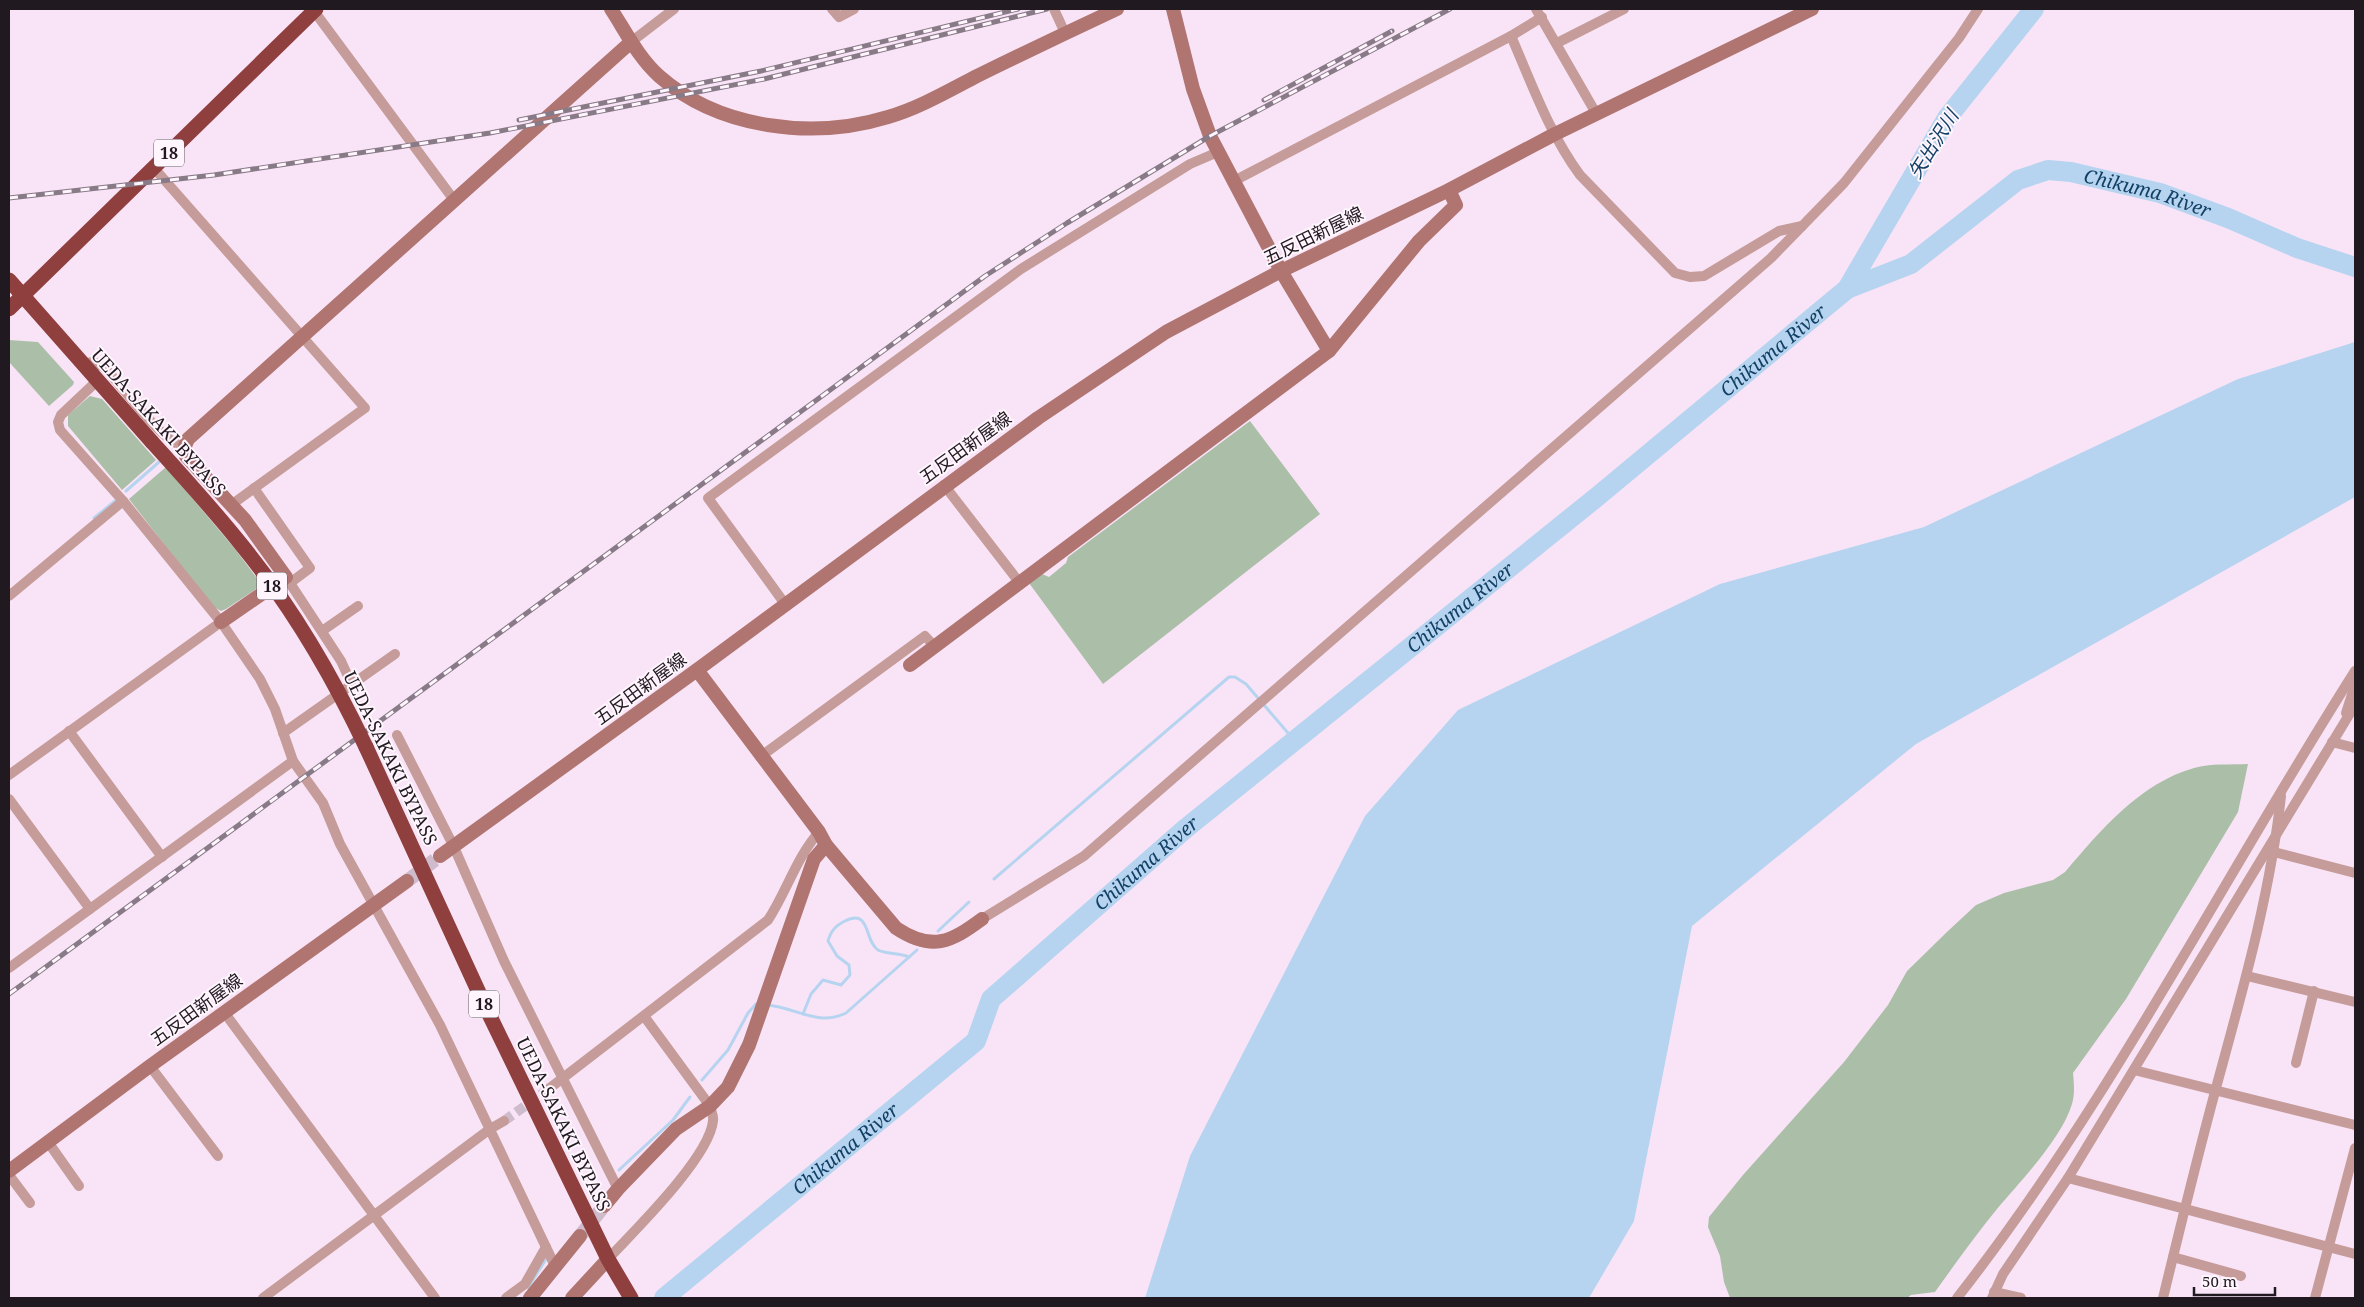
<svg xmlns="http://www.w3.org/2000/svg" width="2364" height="1307" viewBox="0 0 2364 1307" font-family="'Noto Serif','Noto Sans JP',serif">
	<rect width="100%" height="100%" fill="#f9e4f7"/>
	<g fill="#abbfa8">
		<polygon points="9,340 38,342 74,382 73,385 49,406 9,362"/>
		<polygon points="90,396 102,399 156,460 122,490 68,426 68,415"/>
		<polygon points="1250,421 1320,514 1103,684 1029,583 1042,574 1049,577 1066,563 1068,557"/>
		<polygon points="166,467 235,549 262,585 226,609 221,611 212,606 129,499"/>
		<path d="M2248 764 2238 812 2126 999 2073 1073C2074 1084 2075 1094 2072 1104 2062 1138 2020 1182 1997 1209 1975 1236 1955 1264 1935 1292L1911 1295 1907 1298H1730L1724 1282 1720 1256 1708 1227 1709 1217 1743 1175 1844 1062 1888 1005 1907 971 1948 931 1976 905 2004 893 2053 880 2065 872C2100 831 2140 783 2194 768 2210 763 2231 765 2248 764Z"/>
	</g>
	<polygon fill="#b6d4ef" points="2355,342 2355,497 1916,744 1692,926 1634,1221 1589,1298 1145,1298 1190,1156 1365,816 1458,710 1720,584 1924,527 2238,379"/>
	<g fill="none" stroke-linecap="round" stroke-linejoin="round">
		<g stroke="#b6d4ef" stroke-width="3">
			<polyline points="126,491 159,462"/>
			<polyline points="94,518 115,501"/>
			<polyline points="994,879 1229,677 1235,677 1246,684 1294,740"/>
			<polyline points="938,931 969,902"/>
			<path d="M767 1005C795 1007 818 1027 846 1013L917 950"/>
			<path d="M803 1014 811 994 823 980 841 985 850 975 849 965 837 956 828 941C831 931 835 926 845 921 871 908 864 941 878 950 885 954 900 953 909 957"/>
			<polyline points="702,1080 728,1050 748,1013 756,1004 758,1005"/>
			<polyline points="619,1170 673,1120 690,1097"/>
			<polyline points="528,1288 546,1259"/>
		</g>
		<g stroke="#b6d4ef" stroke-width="20">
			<polyline points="1847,289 1947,118 2034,9"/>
			<path id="s1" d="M664 1298 976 1041 991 999 1185 829 1598 496 1847 289 1911 264 2018 180 2048 170 2071 172 2160 193 2228 218 2297 248 2355 267"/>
		</g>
		<polyline stroke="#cebbcc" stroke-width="10" stroke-dasharray="10 5" stroke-linecap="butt" points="504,1121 546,1091"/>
		<g stroke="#cebbcc" stroke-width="14" stroke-dasharray="14 7" stroke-linecap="butt">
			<polyline points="407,881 440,856"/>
			<polyline points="580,1236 604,1206"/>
		</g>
		<g stroke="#c59c99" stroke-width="10">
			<polyline points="832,9 839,17 854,9"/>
			<polyline points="1054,9 1065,33"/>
			<polyline points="1536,9 1597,115"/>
			<polyline points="314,11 454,200"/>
			<path d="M1511 36C1532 84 1549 133 1580 175L1675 273 1690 277 1704 276 1779 231 1802 226"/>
			<polyline points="631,42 674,9"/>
			<polyline points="1557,43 1624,9"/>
			<polyline points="154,168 365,408 231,505"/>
			<polyline points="1232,182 1511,36 1542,17"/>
			<path d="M81 364 93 362 104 367C120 383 165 447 185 446"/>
			<polyline points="97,381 61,415 58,422 60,430 123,501 221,622 260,679 275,709 293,761 323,803 340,844 440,1025 555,1266"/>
			<polyline points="944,485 1019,582"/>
			<polyline points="254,488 310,568 290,583"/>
			<polyline points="286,577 341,661 352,685"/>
			<polyline points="9,596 123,501"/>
			<polyline points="785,604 708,498 1021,269 1190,164 1218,152"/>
			<polyline points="322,631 358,606"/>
			<polyline points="2346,713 2355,685"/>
			<polyline points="69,731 162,857"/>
			<polyline points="283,733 395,654"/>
			<polyline points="397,735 454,847 504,961 618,1189"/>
			<polyline points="2332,742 2355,748"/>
			<polyline points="760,757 925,636 935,647"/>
			<polyline points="9,775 221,622"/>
			<polyline points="9,799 90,909"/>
			<polyline points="2274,852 2355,873"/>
			<polyline points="982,919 1084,856 1771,258 1844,183 1959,38 1978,9"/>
			<polyline points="9,968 293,761"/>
			<polyline points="2247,976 2355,1002"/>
			<polyline points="224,1012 435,1298"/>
			<polyline points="2296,1063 2314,991"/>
			<polyline points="150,1066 218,1156"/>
			<polyline points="2134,1070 2355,1125"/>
			<path d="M546 1091 768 920C787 891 796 858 819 832"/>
			<polyline points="48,1142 79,1186"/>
			<polyline points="9,1175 30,1203"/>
			<polyline points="2068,1178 2355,1254"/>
			<polyline points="2173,1257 2241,1276"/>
			<path d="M608 1259C634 1231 709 1158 713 1121 714 1116 711 1111 710 1106L644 1016"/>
			<polyline points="1994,1292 2021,1298"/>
			<polyline points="263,1298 490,1129 504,1121"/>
			<polyline points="506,1298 525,1284 546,1247"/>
			<path d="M1957 1298C2110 1103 2222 880 2355 671"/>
			<polyline points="1992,1298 2003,1274 2068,1178 2355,705"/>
			<path d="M2163 1298C2180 1228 2197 1158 2216 1088 2242 992 2270 896 2281 796"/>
			<polyline points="2315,1298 2355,1148"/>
		</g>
		<g stroke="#b07571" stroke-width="14">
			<path d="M611 9C626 32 638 57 659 76 719 129 813 140 888 117 919 108 948 91 977 76 1024 53 1070 31 1117 9"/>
			<polyline points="1173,9 1193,89 1210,136 1281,271 1329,351"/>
			<polyline points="221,622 286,577 245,520 186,456 185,446 188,439 631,42"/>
			<polyline points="910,665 1329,351 1419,241 1456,205 1449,190"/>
			<path d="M697 670 819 832 826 845 896 928C932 952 951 942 982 919"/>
			<polyline points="440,856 697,670 1038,418 1166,332 1281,271 1449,190 1553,135 1812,9"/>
			<polyline points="9,1171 150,1066 407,881"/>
			<polyline points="604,1206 618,1189 676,1129 710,1106 728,1087 749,1045 814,859 826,845"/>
			<polyline points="530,1298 580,1236"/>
			<polyline points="572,1298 608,1259"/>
		</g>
		<g stroke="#8f3f3d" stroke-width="15">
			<polyline points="9,280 152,442"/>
			<polyline points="9,309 316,9"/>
			<polyline points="366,747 486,1008 608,1259 631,1298"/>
		</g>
		<g stroke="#887a87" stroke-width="5">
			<g id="rail">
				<polyline points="1264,100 1392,31"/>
				<polyline points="519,120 761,71 1018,9"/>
				<polyline points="9,198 214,175 490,133 764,79 1047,9"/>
				<polyline points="9,994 985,276 1067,223 1210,136 1450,9"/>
			</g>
		</g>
		<use href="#rail" stroke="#fef5fd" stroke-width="3" stroke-dasharray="9" stroke-linecap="butt"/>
		<path stroke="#8f3f3d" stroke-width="15" d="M152 442C182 475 212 508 240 543 291 605 332 675 366 747"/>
	</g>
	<g text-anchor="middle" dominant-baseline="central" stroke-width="4" stroke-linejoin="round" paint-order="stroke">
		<g fill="#fef5fd" stroke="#635b62" stroke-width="1">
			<rect x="154" y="139.5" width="30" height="27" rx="4"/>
			<rect x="257" y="572.5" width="30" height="27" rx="4"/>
			<rect x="469" y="990.5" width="30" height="27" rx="4"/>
		</g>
		<g font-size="16" font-weight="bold" fill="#211920">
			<text x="169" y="153">18</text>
			<text x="272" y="586">18</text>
			<text x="484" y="1004">18</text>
		</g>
		<g font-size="18" fill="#211920" stroke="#fef5fd">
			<text transform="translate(1313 235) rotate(-26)">五反田新屋線</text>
			<text transform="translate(159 422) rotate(48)">UEDA-SAKAKI BYPASS</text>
			<text transform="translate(965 447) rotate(-36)">五反田新屋線</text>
			<text transform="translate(640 688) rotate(-36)">五反田新屋線</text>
			<text transform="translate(391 758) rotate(64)">UEDA-SAKAKI BYPASS</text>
			<text transform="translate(196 1009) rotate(-36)">五反田新屋線</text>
			<text transform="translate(564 1124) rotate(64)">UEDA-SAKAKI BYPASS</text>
		</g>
		<g font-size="19" font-style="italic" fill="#124065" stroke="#fef5fd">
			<text transform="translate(1933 144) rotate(-58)">矢出沢川</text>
			<text stroke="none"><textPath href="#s1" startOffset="1900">Chikuma River</textPath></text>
			<text stroke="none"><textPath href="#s1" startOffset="1465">Chikuma River</textPath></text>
			<text stroke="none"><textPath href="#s1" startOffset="1060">Chikuma River</textPath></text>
			<text stroke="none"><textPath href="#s1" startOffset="655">Chikuma River</textPath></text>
			<text stroke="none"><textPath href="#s1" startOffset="235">Chikuma River</textPath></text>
		</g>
	</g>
	<rect width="2364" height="1307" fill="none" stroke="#211920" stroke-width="20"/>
	<path d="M2194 1287v8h81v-8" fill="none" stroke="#211920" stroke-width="2.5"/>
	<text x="2202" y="1287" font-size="15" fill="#211920" stroke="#fef5fd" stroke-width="4" paint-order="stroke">50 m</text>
</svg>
